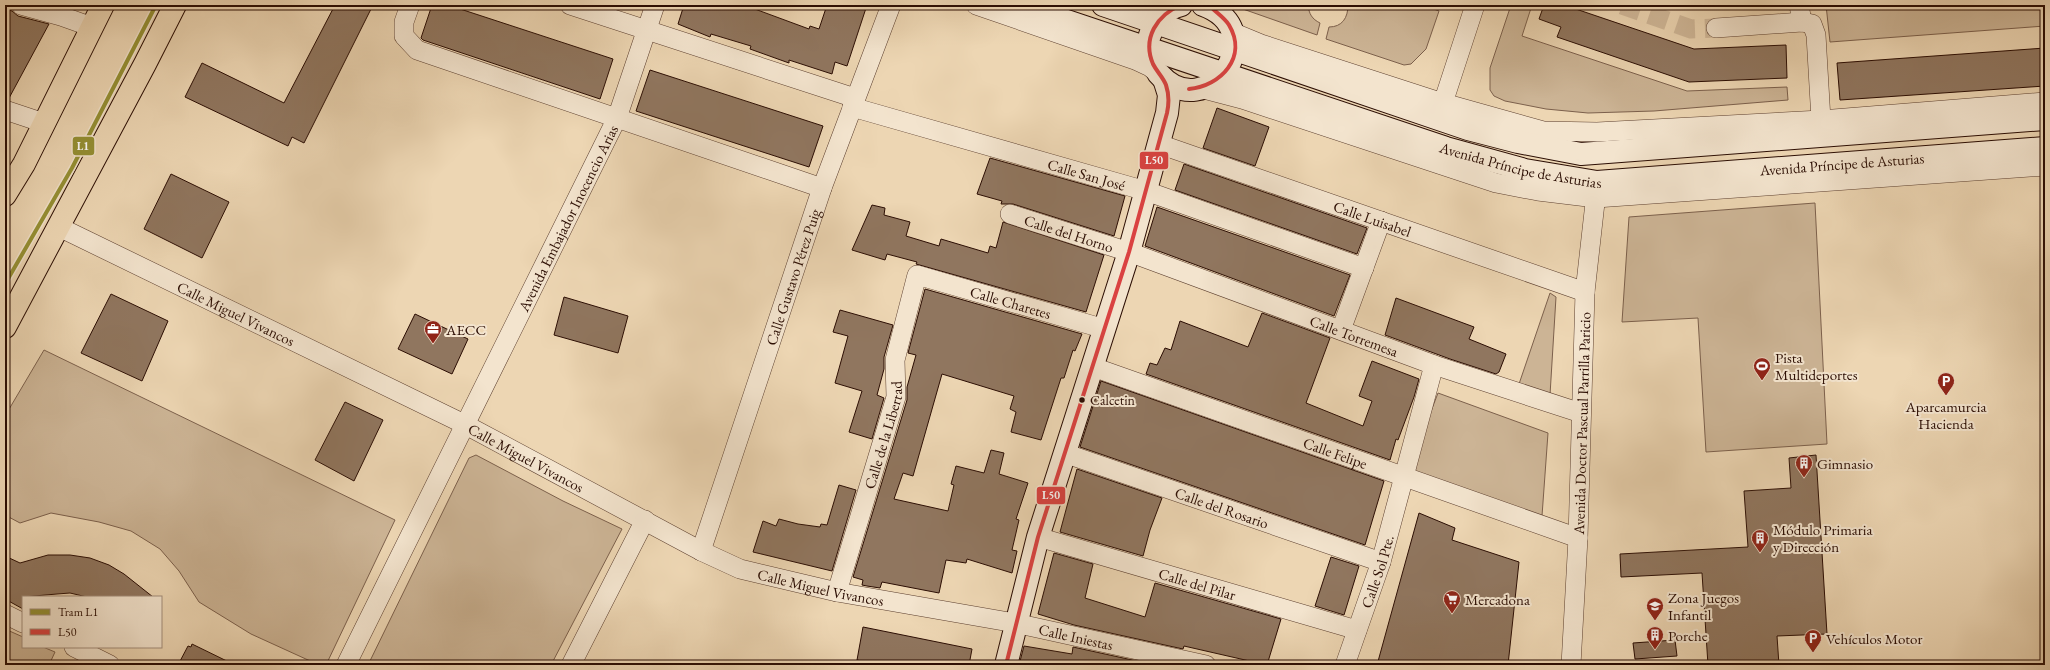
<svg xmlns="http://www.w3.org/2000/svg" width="2050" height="670" viewBox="0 0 2050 670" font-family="'EB Garamond',serif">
	<rect width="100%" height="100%" fill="#edd6b3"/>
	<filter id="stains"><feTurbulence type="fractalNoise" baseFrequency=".005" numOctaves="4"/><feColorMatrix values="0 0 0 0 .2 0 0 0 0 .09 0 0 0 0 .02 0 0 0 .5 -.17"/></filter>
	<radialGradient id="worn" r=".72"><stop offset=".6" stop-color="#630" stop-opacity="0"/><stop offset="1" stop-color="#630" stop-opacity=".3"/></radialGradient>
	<g fill="#ccb495" stroke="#7c604c">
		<path d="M1237 5H1308C1309 14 1312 19 1320 23L1317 35 1240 8Z"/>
		<path d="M1348 5H1423L1439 11 1426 49 1411 64 1404 65 1326 39 1329 27C1342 27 1348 18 1348 5Z"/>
		<polygon points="1511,5 1532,5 1522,36 1687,91 1787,87 1788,100 1654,111 1588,113 1546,109 1505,101 1494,96 1490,90 1490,68"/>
		<polygon points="1826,5 2045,5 2045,26 1830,42"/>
		<polygon points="1815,203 1827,444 1706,452 1698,318 1622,322 1629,217"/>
		<polygon points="1550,293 1556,297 1550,395 1519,384"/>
		<polygon points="44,350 395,520 326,665 319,665 251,634 199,602 179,571 160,549 131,531 99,522 51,513 20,523 5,515 5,416"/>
		<polygon points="1438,393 1548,433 1542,516 1409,469"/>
		<polygon points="476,455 563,501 622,529 551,665 368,665 469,458"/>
		<polygon points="5,629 23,637 23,647 43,647 55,652 49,665 5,665"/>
	</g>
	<g fill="#90765f" stroke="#2b0d03">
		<polygon points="335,5 373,5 304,143 292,137 288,146 185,97 202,63 284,103"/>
		<polygon points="432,5 448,5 613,59 600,99 423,40 421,38"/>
		<polygon points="684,5 744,5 809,29 810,26 819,29 827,5 867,5 847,66 835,62 832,74 789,60 789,63 750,49 751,46 711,34 710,37 678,24"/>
		<polygon points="1544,5 1564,5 1694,49 1786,45 1787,78 1689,82 1557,37 1561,27 1539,19"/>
		<polygon points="5,9 12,11 18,16 49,24 8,100 5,99"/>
		<polygon points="2045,48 2045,86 1840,100 1837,63"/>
		<polygon points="650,70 823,126 809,167 636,111"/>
		<polygon points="1217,108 1269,127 1255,166 1203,148"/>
		<polygon points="990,158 1125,196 1114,236 1013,204 1001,204 1002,201 977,194"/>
		<polygon points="1184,164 1367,228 1357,254 1175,190"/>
		<polygon points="171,174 229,202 202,258 144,229"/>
		<polygon points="872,205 885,208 884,215 910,222 906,236 939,246 941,239 988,253 990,246 996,248 1003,222 1104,255 1086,312 916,264 917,262 887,254 885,260 852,250"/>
		<polygon points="1157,207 1350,275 1334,316 1145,246"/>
		<polygon points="925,289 1082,334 1075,351 1073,350 1064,378 1061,378 1041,440 1011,432 1016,412 1010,409 1014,396 942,374 913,476 903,473 894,499 948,511 954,485 951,484 956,466 984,473 991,450 1004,453 999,474 1028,483 1016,519 1019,520 1012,550 1017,551 1012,573 967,559 966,563 946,560 939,593 882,582 880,588 867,586 862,585 863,580 853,577 907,400 907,387 916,355 908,353"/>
		<polygon points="111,294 168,321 142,381 81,353"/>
		<polygon points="564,297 628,316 618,353 554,335"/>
		<polygon points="1396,298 1474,327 1469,339 1506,354 1499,372 1496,374 1450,359 1385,335"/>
		<polygon points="840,310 893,325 884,357 884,369 877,395 884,398 872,439 849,432 862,391 835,383 848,336 833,332"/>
		<polygon points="1262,313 1330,338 1306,403 1363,426 1372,401 1359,396 1372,361 1419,379 1414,397 1398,440 1396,439 1390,460 1146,374 1150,363 1157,365 1165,348 1171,350 1180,321 1248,347"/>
		<polygon points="415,314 468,339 452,374 398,349"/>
		<polygon points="1101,381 1384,481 1365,545 1080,447"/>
		<polygon points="345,402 383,420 354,481 315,460"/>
		<polygon points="1816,455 1827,634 1777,636 1779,665 1708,665 1702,573 1621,577 1620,554 1748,547 1744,491 1791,488 1789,458"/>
		<polygon points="1077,469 1162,498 1150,530 1143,556 1060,532"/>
		<polygon points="839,485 856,490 832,571 753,552 763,521 776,526 779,519 798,524 820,527 821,524 827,525"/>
		<polygon points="1419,513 1455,528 1452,540 1519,562 1508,665 1377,665"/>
		<polygon points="1054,553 1093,564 1085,598 1145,617 1155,583 1281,619 1267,665 1184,646 1183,649 1074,625 1038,614"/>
		<polygon points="48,555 70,555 90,558 109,565 124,574 153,597 87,597 70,593 57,594 23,597 23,609 5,599 5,556 20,563"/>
		<polygon points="1331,557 1359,566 1344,615 1315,606"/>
		<polygon points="863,627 972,649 969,665 882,665 857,660"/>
		<polygon points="1675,640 1677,656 1635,659 1633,643"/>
		<polygon points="192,644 235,665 178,665 188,646 191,647"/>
		<polygon points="1024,646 1072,654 1073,647 1155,665 1019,665"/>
	</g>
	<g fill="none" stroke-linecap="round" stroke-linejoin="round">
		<polyline stroke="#d0b899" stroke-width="19" stroke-dasharray="19 10" stroke-linecap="butt" points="1622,5 1691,29 1716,28"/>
		<g stroke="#5c3f2f" stroke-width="20">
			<g id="street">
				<polyline points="21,5 61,16 92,27"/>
				<polyline points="410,5 404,22 404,36 417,50 822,188"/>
				<polyline points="570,5 855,98"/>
				<polyline points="976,5 1135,60 1150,67 1161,76"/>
				<polyline points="1799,5 1802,22"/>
				<polyline points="1716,28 1802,22 1812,24 1816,35 1821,120"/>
				<polyline points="1232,32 1261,44 1443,103 1543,131 1597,132 1821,120 2045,102"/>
				<polyline points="1200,88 1242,99 1496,183 1538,191 1596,198 2045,166"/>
				<polyline points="1443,103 1475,5"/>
				<path id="s1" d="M852 107 1146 191 1364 268"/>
				<polyline points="5,110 44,123"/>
				<path id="s2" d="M1159 144 1585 292"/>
				<path id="s3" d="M1010 214 1129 252 1434 365 1581 413"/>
				<path id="s4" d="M59 227 464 424 701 551 740 569 837 592 1015 623 1206 665"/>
				<polyline points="1341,330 1381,221"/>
				<path id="s5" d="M1093 367 1578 538"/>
				<path id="s6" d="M1064 453 1381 562"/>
				<path id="s7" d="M1038 537 1357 630"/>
				<path id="s8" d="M701 551 822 188 891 5"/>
				<path id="s9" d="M837 592 896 397 895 360 917 275 1105 329"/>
				<polyline points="5,614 23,623"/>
				<polyline points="74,647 110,665"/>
				<path id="s10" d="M346 665 617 118 655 5"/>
				<polyline points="571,665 645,520"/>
				<path id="s11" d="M1345 665 1381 562 1434 365"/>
				<path id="s12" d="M1571 665 1578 538 1585 292 1597 185"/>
			</g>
		</g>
		<g stroke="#2b0d03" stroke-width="24">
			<g id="secondary">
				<path id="s13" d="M1019 5 1446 148 1525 170 1597 182 2045 148"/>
				<polyline points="1103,5 1468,129 1518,142 1581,154 2045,119"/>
				<path d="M1150 35C1155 20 1165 9 1181 5"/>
				<path d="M1158 73C1207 129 1275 31 1203 5"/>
				<polyline points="1006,665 1038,537 1129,252 1167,113 1169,95 1164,79"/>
			</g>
		</g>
		<g stroke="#2b0d03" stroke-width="24">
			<g id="primary">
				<polyline points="5,195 24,164 103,5"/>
				<polyline points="5,327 145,64 175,5"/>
			</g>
		</g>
		<use href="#street" stroke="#f3e4ce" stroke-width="19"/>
		<use href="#secondary" stroke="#f3e4ce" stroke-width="22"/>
		<use href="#primary" stroke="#edd6b3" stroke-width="22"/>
		<g stroke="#f3e4ce" stroke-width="7">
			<g id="bus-1">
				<path d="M1189 89C1221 86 1248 57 1229 25 1224 17 1215 12 1209 5"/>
				<path d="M1006 665 1038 537 1129 252 1167 113C1169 104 1169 94 1166 85 1163 77 1157 72 1153 64 1142 38 1157 15 1181 5"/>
			</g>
		</g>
		<use href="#bus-1" stroke="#da4241" stroke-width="4"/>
		<g stroke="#f3e4ce" stroke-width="7">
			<polyline id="tram-1" points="5,284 72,168 156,5"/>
		</g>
		<use href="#tram-1" stroke="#959033" stroke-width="4"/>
	</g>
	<defs>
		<g id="office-pin" transform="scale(0.9)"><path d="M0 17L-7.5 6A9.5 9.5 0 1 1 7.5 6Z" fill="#8f2418" stroke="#f3e4ce"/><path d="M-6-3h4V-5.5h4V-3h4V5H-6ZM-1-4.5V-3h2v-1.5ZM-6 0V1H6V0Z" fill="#fff"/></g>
		<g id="stadium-pin" transform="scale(0.9)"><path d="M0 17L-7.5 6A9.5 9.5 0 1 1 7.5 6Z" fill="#8f2418" stroke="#f3e4ce"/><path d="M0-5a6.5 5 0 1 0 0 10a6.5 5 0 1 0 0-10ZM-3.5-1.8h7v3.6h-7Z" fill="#fff"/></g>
		<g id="parking-pin" transform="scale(0.9)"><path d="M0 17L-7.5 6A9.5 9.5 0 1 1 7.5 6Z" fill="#8f2418" stroke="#f3e4ce"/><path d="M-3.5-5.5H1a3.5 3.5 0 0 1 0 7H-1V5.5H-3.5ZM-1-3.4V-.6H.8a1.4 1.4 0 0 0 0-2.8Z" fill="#fff"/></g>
		<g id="building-pin" transform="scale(0.9)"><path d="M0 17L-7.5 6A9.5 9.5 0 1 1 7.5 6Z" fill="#8f2418" stroke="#f3e4ce"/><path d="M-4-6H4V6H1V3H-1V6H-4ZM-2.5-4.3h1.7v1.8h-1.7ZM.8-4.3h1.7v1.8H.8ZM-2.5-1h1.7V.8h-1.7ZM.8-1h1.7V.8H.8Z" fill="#fff"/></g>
		<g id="supermarket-pin" transform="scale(0.9)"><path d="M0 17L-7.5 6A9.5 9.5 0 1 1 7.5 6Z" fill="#8f2418" stroke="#f3e4ce"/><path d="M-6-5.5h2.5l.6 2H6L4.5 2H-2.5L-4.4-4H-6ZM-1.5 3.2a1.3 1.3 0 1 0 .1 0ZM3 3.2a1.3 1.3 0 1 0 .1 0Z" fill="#fff"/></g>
		<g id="school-pin" transform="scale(0.9)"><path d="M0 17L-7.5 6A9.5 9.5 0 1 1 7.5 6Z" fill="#8f2418" stroke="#f3e4ce"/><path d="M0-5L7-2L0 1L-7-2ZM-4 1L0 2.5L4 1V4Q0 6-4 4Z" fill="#fff"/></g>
	</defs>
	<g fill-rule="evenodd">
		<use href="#office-pin" x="433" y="329"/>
		<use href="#stadium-pin" x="1762" y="366"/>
		<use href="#parking-pin" x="1946" y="381"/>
		<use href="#building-pin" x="1804" y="463"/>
		<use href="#building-pin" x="1760" y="538"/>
		<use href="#supermarket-pin" x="1452" y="599"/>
		<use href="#school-pin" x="1655" y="606"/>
		<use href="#building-pin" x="1655" y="635"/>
		<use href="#parking-pin" x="1813" y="638"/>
	</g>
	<circle fill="#2b0d03" stroke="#f3e4ce" stroke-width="1.5" cx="1082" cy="400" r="3.5"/>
	<g text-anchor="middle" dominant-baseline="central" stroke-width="4" stroke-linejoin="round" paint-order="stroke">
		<g font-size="14" fill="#2b0d03" stroke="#f3e4ce" text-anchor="start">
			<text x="1090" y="400">Calcetin</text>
		</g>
		<g font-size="15" fill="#2b0d03" stroke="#f3e4ce">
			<text stroke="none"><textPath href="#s13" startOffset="527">Avenida Príncipe de Asturias</textPath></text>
			<text stroke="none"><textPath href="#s13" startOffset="851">Avenida Príncipe de Asturias</textPath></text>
			<text stroke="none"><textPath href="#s1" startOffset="244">Calle San José</textPath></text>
			<text stroke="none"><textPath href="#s10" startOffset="499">Avenida Embajador Inocencio Arias</textPath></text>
			<text stroke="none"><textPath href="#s2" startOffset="226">Calle Luisabel</textPath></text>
			<text stroke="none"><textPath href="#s3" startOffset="62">Calle del Horno</textPath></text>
			<text stroke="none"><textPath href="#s8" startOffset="289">Calle Gustavo Pérez Puig</textPath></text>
			<text stroke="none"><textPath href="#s9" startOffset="426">Calle Charetes</textPath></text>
			<text stroke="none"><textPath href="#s4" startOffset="197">Calle Miguel Vivancos</textPath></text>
			<text stroke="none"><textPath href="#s3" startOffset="365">Calle Torremesa</textPath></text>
			<text stroke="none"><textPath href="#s12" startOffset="242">Avenida Doctor Pascual Parrilla Paricio</textPath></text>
			<text stroke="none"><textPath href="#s9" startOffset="164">Calle de la Libertad</textPath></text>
			<text stroke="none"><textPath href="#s5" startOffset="257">Calle Felipe</textPath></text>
			<text stroke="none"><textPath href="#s4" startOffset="521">Calle Miguel Vivancos</textPath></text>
			<text stroke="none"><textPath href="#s6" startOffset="167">Calle del Rosario</textPath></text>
			<text stroke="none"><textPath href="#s11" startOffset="99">Calle Sol Pte.</textPath></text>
			<text stroke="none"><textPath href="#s7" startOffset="166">Calle del Pilar</textPath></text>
			<text stroke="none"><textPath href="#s4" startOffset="845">Calle Miguel Vivancos</textPath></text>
			<text stroke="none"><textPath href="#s4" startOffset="1105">Calle Iniestas</textPath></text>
		</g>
		<g font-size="15" fill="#2b0d03" stroke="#f3e4ce" text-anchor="start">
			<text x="446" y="329">AECC</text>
			<text x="1775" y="357">Pista<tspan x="1775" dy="17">Multideportes</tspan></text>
			<text x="1946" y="406" text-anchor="middle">Aparcamurcia<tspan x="1946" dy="17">Hacienda</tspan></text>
			<text x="1817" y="463">Gimnasio</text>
			<text x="1773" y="529">Módulo Primaria<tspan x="1773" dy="17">y Dirección</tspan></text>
			<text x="1668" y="597">Zona Juegos<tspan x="1668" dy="17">Infantil</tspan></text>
			<text x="1465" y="599">Mercadona</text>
			<text x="1668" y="635">Porche</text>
			<text x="1826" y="638">Vehículos Motor</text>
		</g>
	</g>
	<g stroke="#f3e4ce" stroke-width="1.5">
		<rect x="72" y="136" width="23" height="20" rx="4" fill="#959033"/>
		<rect x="1139" y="151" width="30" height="19" rx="4" fill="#da4241"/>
		<rect x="1036" y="486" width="30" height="19" rx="4" fill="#da4241"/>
	</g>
	<g font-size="11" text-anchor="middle" font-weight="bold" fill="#fff">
		<text x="83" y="150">L1</text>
		<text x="1154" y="164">L50</text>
		<text x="1051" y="499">L50</text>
	</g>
	<rect width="2050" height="670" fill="none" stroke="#edd6b3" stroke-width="20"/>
	<rect x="6" y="6" width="2038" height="658" fill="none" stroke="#2b0d03" stroke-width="2"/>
	<rect x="10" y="10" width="2030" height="650" fill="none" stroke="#2b0d03"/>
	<rect x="22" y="596" width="140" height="52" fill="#f3e4ce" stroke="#a38e7d"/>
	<rect x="30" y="609" width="20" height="6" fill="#959033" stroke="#a38e7d"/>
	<text x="58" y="616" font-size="12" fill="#2b0d03">Tram L1</text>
	<rect x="30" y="629" width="20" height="6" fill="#da4241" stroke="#a38e7d"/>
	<text x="58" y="636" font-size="12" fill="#2b0d03">L50</text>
	<rect width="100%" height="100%" filter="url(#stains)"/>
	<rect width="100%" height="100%" fill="url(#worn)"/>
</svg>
